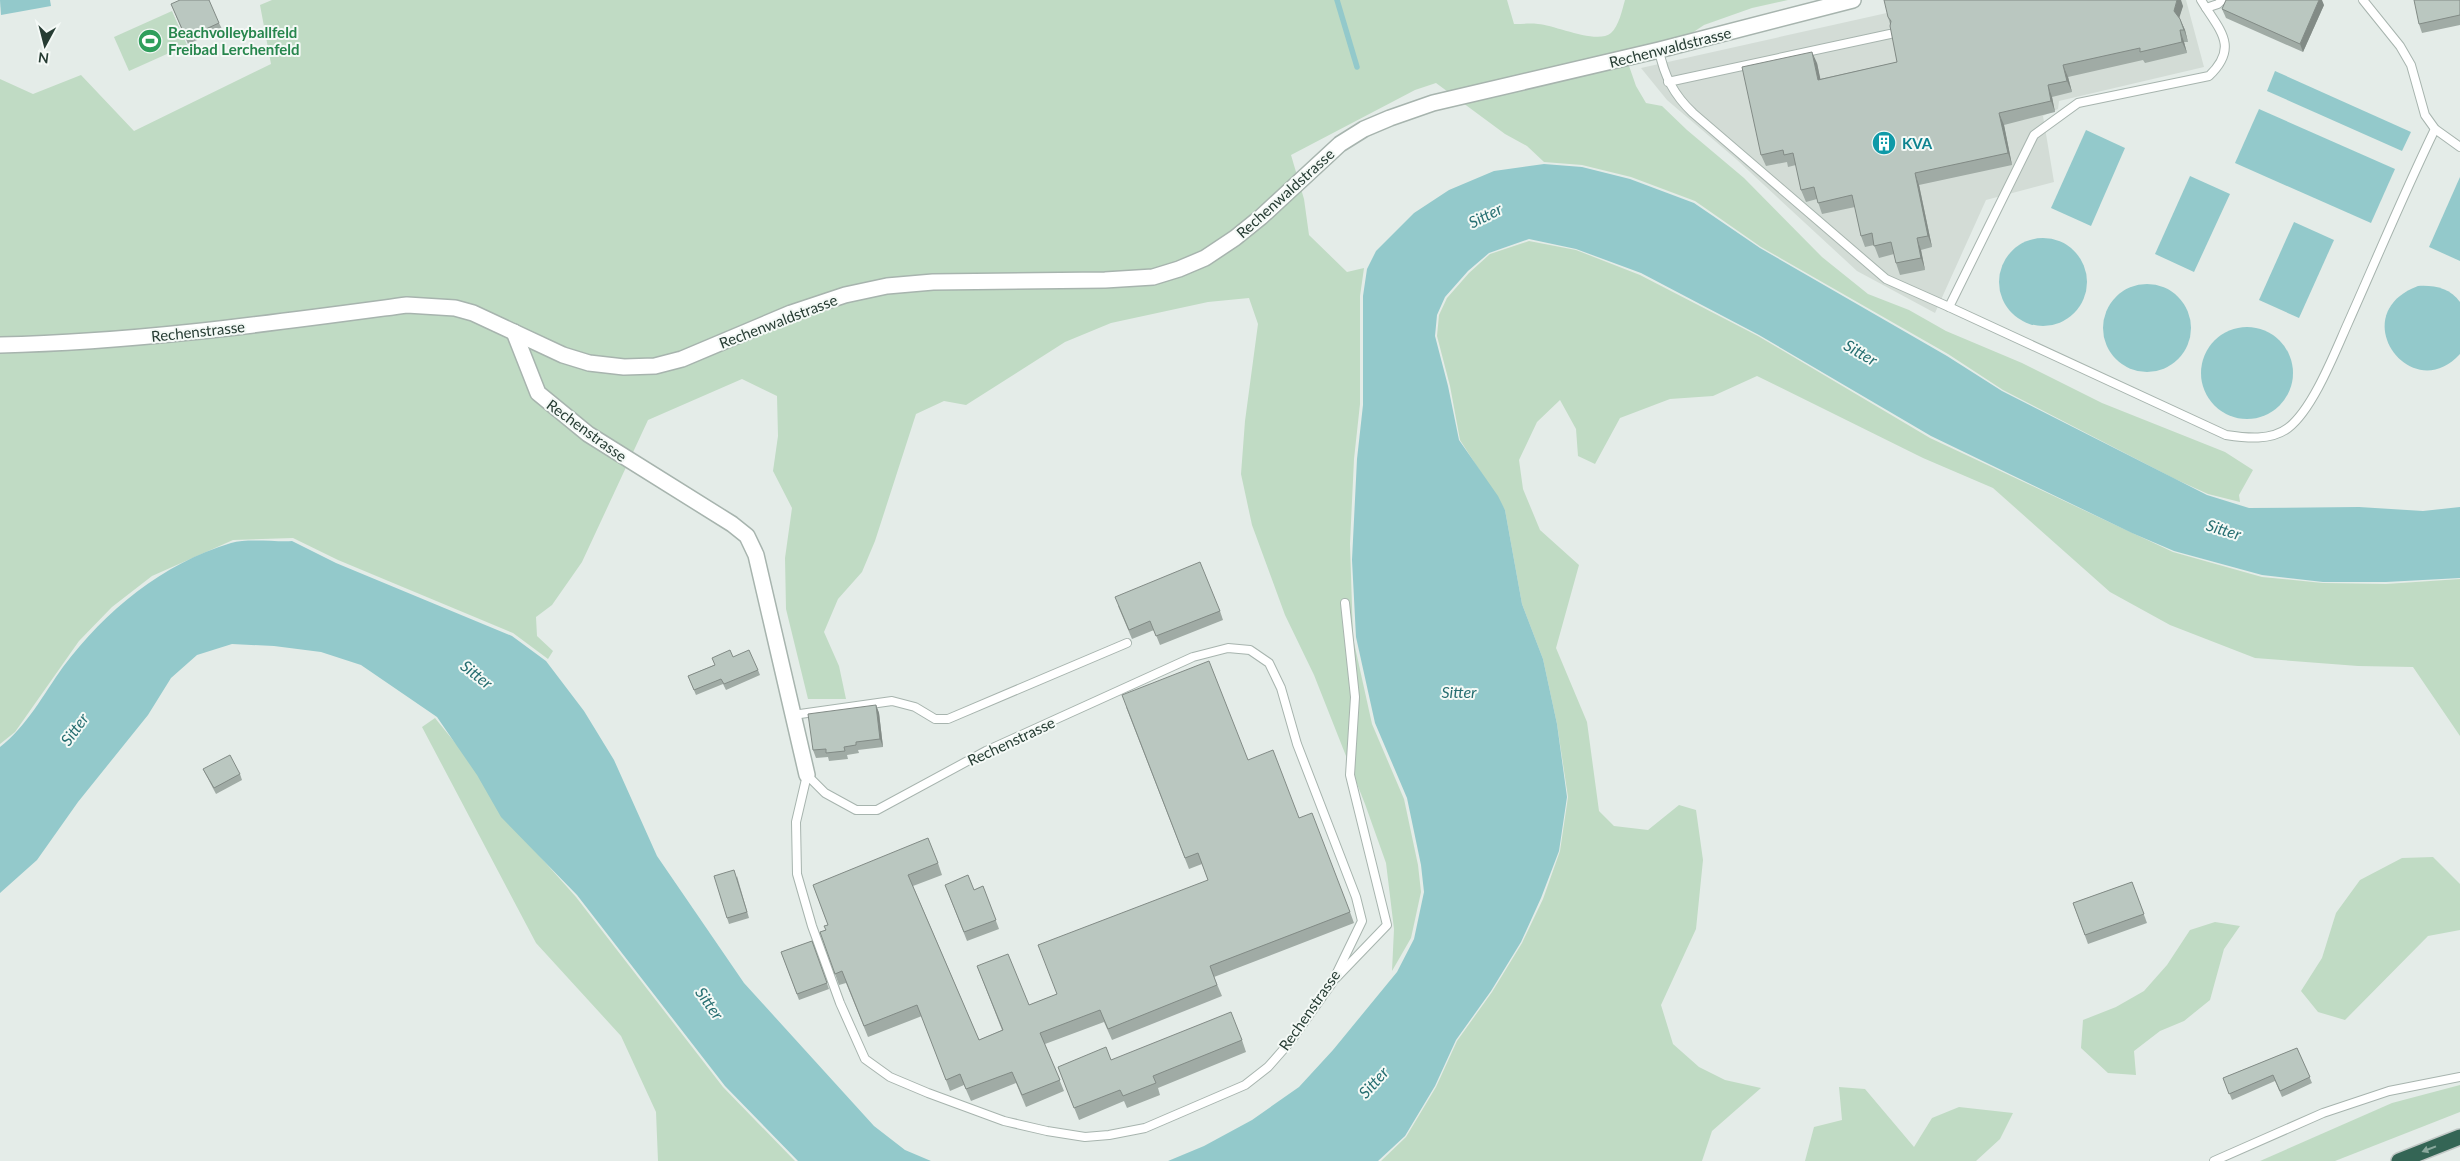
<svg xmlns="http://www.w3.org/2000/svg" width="2460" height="1161" viewBox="0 0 2460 1161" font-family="Lato,sans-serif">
	<rect width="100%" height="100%" fill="#e4ece8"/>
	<polygon fill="#d3dcd6" points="1945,0 2186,0 2204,67 2059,101 2058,109 2043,116 2054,182 1986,200 1935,313 1857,271 1736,159 1667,100 1641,68"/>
	<g fill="#c0dbc4">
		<path d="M272 0H1507L1514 24C1522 24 1530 23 1538 24 1555 25 1597 45 1611 33 1619 26 1622 10 1625 0H1788L1752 8 1704 25 1686 37 1628 63 1636 86 1646 103 1662 106 1687 130 1744 178 1822 257 1868 294 1909 310 1946 331 2022 363 2102 403 2225 452 2253 470 2239 495 2240 502 2208 494 2175 479 2003 390 1948 354 1761 247 1695 201 1631 177 1582 165 1544 162 1527 146 1505 134 1436 83 1415 90 1291 155 1304 199 1309 235 1347 272 1364 268 1360 296V404L1354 459 1350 544 1353 638 1372 724 1404 799 1418 865 1421 892 1411 938 1392 971 1394 929 1386 863 1365 804 1314 675 1285 615 1252 525 1241 474 1245 421 1258 324 1249 298 1208 302 1111 323 1065 342 966 405 944 401 916 414 875 541 862 572 838 599 824 632 839 666 846 699H808L786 609 785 558 792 508 773 471 778 436 777 396 742 379 648 420 582 562 552 605 536 617 537 636 553 651 548 659 513 633 338 560 293 538 233 540 152 576 112 607 79 641 15 732 0 744V79L33 94 81 75 134 131 271 64 260 5Z"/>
		<polygon points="172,11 187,45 129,71 114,37"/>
		<polygon points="1529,241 1576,250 1640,275 1758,336 1930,438 2173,552 2262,577 2323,583 2386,584 2460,579 2460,736 2413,667 2358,666 2255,658 2170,625 2110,592 1993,488 1923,458 1757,376 1713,396 1670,399 1620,418 1595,464 1578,456 1576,429 1560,400 1537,422 1519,460 1523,489 1540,530 1579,565 1556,648 1587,722 1599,811 1614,826 1648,830 1679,805 1696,810 1703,860 1696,929 1661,1005 1673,1044 1699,1067 1725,1080 1761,1088 1712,1131 1702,1161 1381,1161 1406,1137 1436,1087 1457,1041 1492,992 1522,943 1543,899 1560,851 1568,797 1557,724 1543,659 1522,604 1505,510 1460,440 1450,386 1437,336 1439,315 1447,298 1469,273 1490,254"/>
		<polygon points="435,718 478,771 519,833 576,897 723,1087 795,1161 658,1161 656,1112 621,1036 536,943 422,727"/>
		<polygon points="2433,857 2460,884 2460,930 2428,936 2345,1020 2318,1012 2301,991 2322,958 2336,913 2360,880 2402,858"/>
		<polygon points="2215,922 2240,926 2224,949 2210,1000 2184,1021 2160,1031 2134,1051 2136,1075 2108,1073 2081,1048 2083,1020 2116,1007 2144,991 2167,965 2190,930"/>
		<polygon points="2460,1085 2460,1112 2335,1161 2260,1161 2392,1103"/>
		<polygon points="1839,1087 1865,1089 1914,1147 1932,1118 1959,1107 2013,1113 2000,1139 1976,1161 1805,1161 1814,1127 1842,1120"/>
	</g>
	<g fill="#93c9cb">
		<polygon points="0,0 50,0 51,6 1,15"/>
		<polygon points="2275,71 2411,132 2402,151 2267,91"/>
		<polygon points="2259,109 2395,169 2371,223 2235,163"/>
		<polygon points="2086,130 2125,148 2091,226 2051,208"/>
		<polygon points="1544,164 1582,167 1630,179 1694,203 1760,248 1947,356 2002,391 2207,495 2249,508 2359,507 2423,511 2460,507 2460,578 2386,582 2323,582 2262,575 2174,551 2132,533 1931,436 1759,335 1641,273 1576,249 1529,239 1489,253 1468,271 1445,297 1437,315 1435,336 1448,386 1459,440 1498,496 1505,510 1522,604 1543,659 1557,724 1567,797 1559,851 1541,898 1521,942 1491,991 1456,1040 1435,1086 1405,1136 1378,1161 1168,1161 1204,1146 1252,1120 1299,1087 1333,1050 1397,972 1414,939 1424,892 1421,865 1407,798 1375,723 1356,637 1352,560 1357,459 1363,405 1363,296 1367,269 1376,251 1414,213 1449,190 1494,171"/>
		<polygon points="2190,176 2230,194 2194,272 2155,254"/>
		<polygon points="2460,177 2460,261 2429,247"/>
		<polygon points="2294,222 2334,240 2299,318 2259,300"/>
		<circle cx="2043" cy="282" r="44"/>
		<circle cx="2147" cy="328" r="44"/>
		<path d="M2418 286C2434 285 2450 288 2460 302V354C2411 408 2343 314 2418 286Z"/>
		<circle cx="2247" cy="373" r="46"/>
		<path d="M292 541 336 563 512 636 546 661 584 711 614 760 657 856 744 983 874 1126 905 1150 931 1161H798L725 1086 577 895 501 817 477 775 437 717 361 665 321 652 274 646 232 644 197 655 171 678 148 715 78 802 37 860 0 893V747C27 726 43 695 63 667 106 610 162 564 231 543 247 538 275 542 292 541Z"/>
	</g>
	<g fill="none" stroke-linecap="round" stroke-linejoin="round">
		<polyline stroke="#93c9cb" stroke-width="5.5" points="1337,0 1357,67"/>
		<g stroke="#a7b4ae" stroke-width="10">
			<g id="service">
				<path d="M2201 0C2219 30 2240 46 2209 76L2078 103 2034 135 1949 307 2226 435C2246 438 2271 441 2288 428 2313 409 2335 352 2348 323 2377 258 2404 193 2435 129"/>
				<polyline points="2363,0 2400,46 2411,65 2425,115 2435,129 2460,147"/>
				<polyline points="2206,8 2218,4 2222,0"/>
				<path d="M1659 50C1664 76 1674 95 1693 113L1886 279 1949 307"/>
				<polyline points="1668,82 1890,34"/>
				<polygon points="1228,648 1250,650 1269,663 1281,688 1297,744 1356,897 1362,921 1332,983 1290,1042 1268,1067 1245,1085 1145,1128 1109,1135 1085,1137 1047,1131 1004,1121 928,1093 890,1077 865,1059 840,1003 812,926 797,874 796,822 807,775 825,793 856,810 877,810 986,751 1193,657"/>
				<polyline points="793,715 892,701 915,707 935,719 948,719 1127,643"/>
				<polyline points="1336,978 1387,925 1350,775 1355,697 1345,603"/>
				<polyline points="2214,1161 2323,1113 2389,1091 2460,1077"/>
			</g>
		</g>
		<g stroke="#a7b4ae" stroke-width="18">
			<g id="minor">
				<polyline points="514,332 538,393 588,434 732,524 747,536 756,555 807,775"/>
				<path d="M0 345C137 342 272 323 407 305L455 308 473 313 563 355 589 363 624 367 655 366 682 359 791 313 845 295 887 286 933 282 1105 280 1153 277 1179 269 1205 258 1235 238 1261 217 1340 144 1364 129 1390 118 1433 103 1659 50 1853 0"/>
			</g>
		</g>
		<g stroke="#c2c8c6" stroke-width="18">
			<polyline id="motorway" points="2399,1161 2460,1137"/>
		</g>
		<use href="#service" stroke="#fff" stroke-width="8"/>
		<use href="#minor" stroke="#fff" stroke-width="15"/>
		<use href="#motorway" stroke="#346555" stroke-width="15"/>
	</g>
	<g fill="#a0aba5">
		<polygon points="2460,0 2460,25 2422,33 2419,24"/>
		<polygon points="171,4 219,23 222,29 188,44"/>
		<polygon points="2324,5 2303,52 2226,18 2222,9"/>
		<polygon points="2183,6 2179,17 2185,30 2188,42 2184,42 2187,53 2145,63 2143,60 2068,77 2072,92 2052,97 2055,112 2004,125 2012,165 1919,185 1932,247 1921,250 1925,270 1900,275 1896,263 1894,254 1879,258 1874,245 1865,247 1861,236 1855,207 1822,214 1817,199 1806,202 1801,190 1796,165 1788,167 1787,162 1766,166 1761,155 1817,63 1820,79 1897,62 1890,24 1888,17"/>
		<polygon points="1118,606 1220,611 1223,620 1160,645 1154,630 1132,639"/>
		<polygon points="733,657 758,670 760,675 726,690 723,684 696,695 688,676"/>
		<polygon points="876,705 879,713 883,747 858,750 859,753 847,755 848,759 829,761 828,757 816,758 813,750"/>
		<polygon points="1126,707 1248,760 1299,818 1350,912 1354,923 1214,977 1222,996 1112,1040 1104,1022 1045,1044 1064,1091 1026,1107 1016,1083 971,1101 964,1085 950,1091 922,1016 868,1037 846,983 839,985 820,932 826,930 828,925 813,885 938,863 942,875 913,886 979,1040 1002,1030 977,966 1029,1005 1057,994 1208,880 1202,864 1189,869"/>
		<polygon points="203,769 240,774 242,780 216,794 206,775"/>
		<polygon points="737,876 749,918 729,924 727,918"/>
		<polygon points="2132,882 2147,923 2088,944 2073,903"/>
		<polygon points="945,885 974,890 983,886 999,929 967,941"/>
		<polygon points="812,941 829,989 799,1000 781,952"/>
		<polygon points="1242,1040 1246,1052 1158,1088 1160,1095 1127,1108 1124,1101 1079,1120 1058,1067 1111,1060"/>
		<polygon points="2297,1048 2312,1083 2282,1097 2275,1081 2232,1100 2223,1078"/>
	</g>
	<g fill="#828b86">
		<polygon points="2177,0 2181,0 2183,6 2178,22 2174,11"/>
		<polygon points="2319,0 2322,0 2324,5 2303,52 2300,44"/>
		<polygon points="2180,19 2185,30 2188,42 2184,30"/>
		<polygon points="2180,30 2184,42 2187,53 2182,42"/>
		<polygon points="1812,52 1817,63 1823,91 1818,80"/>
		<polygon points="2063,65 2068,77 2072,92 2067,81"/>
		<polygon points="2048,85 2052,97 2055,112 2051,101"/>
		<polygon points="1999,113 2004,125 2012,165 2008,153"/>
		<polygon points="1915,173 1919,185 1932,247 1928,236"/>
		<polygon points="1917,238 1921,250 1925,270 1921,258"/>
		<polygon points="876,705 879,713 883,747 880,739"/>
	</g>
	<g fill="#bac7c0" stroke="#828b86">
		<polygon points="180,0 209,0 219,23 186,38 171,4"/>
		<polygon points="1884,0 2177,0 2174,11 2180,19 2184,30 2180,30 2182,42 2140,52 2140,48 2063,65 2067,81 2048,85 2051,101 1999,113 2008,153 1915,173 1928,236 1917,238 1921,258 1896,263 1891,242 1874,246 1872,233 1861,236 1852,195 1818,203 1814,187 1801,190 1793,153 1784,155 1783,150 1761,155 1742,67 1812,52 1818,80 1897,62 1890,26 1891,21 1888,17"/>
		<polygon points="2226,0 2319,0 2300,44 2222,9"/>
		<polygon points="2414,0 2460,0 2460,15 2419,24"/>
		<polygon points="1200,562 1220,611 1156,636 1150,621 1129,630 1115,597"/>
		<polygon points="730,650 733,657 749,650 758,670 724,684 721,679 694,690 688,676 715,665 712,658"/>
		<polygon points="1209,661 1248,760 1273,750 1299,818 1312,813 1350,912 1210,966 1217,985 1108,1029 1100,1010 1040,1033 1060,1080 1022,1095 1012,1072 966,1089 960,1074 946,1080 917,1005 864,1026 842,971 835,974 820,932 826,930 824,926 828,925 813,885 928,838 938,863 908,875 979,1040 1003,1030 977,966 1008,954 1029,1005 1057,994 1038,945 1208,880 1198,853 1185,858 1122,695"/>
		<polygon points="876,705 880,739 856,742 856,745 844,747 845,751 826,753 826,749 813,750 808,714"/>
		<polygon points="230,755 240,774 214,788 203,769"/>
		<polygon points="734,870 747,912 727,918 714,876"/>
		<polygon points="968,875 974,890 983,886 996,920 964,932 945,885"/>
		<polygon points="2132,882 2144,914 2085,935 2073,903"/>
		<polygon points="812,941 827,983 797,994 781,952"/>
		<polygon points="1231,1012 1242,1040 1153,1076 1156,1083 1123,1096 1120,1090 1074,1108 1058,1067 1106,1047 1111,1060"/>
		<polygon points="2297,1048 2310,1077 2280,1091 2273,1075 2229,1094 2223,1078"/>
	</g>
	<defs><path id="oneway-solid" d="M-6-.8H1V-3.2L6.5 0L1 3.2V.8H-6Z" transform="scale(1.25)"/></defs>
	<use fill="#8aa89d" href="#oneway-solid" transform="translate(2429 1149) rotate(159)"/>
	<defs>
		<g id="stadium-disc" transform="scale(1.25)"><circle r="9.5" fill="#2e9e5b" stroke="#f4f9f6"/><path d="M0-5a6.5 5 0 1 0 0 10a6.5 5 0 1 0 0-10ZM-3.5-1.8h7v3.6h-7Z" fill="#fff"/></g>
		<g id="building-disc" transform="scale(1.25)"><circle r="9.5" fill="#0f9aa8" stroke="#f4f9f6"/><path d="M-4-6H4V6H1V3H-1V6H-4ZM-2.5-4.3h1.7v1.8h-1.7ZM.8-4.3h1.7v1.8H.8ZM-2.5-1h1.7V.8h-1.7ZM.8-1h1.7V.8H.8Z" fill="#fff"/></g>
	</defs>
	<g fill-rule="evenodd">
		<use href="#stadium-disc" x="150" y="41"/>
		<use href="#building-disc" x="1884" y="143"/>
	</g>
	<g text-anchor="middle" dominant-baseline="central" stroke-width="4" stroke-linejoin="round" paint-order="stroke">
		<g font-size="15" font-weight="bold" fill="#27864d" stroke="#f4f9f6" text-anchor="start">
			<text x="168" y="32">Beachvolleyballfeld<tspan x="168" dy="17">Freibad Lerchenfeld</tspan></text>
		</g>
		<g font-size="15" fill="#263c33" stroke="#f4f9f6">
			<text transform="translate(1670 47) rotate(-14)">Rechenwaldstrasse</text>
			<text transform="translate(1285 193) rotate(-42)">Rechenwaldstrasse</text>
			<text transform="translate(778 321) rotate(-21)">Rechenwaldstrasse</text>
			<text transform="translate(198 331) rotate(-6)">Rechenstrasse</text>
			<text transform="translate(587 430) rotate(36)">Rechenstrasse</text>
			<text transform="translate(1011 741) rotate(-25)">Rechenstrasse</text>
			<text transform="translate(1309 1010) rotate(-55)">Rechenstrasse</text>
		</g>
		<g font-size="15" font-weight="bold" fill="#0d838f" stroke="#f4f9f6" text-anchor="start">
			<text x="1902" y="143">KVA</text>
		</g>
		<g font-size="16" font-style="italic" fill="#266e71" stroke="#f4f9f6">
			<text transform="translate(1485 215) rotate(-27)">Sitter</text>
			<text transform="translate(1861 352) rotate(30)">Sitter</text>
			<text transform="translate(2224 529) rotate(17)">Sitter</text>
			<text transform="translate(477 674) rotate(38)">Sitter</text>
			<text x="1459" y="691">Sitter</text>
			<text transform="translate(74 729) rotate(-54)">Sitter</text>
			<text transform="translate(710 1003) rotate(54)">Sitter</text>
			<text transform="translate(1373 1082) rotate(-48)">Sitter</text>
		</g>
	</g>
	<g transform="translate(45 45) rotate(187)" stroke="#f4f9f6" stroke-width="4" paint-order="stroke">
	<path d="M0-4L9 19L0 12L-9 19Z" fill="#263c33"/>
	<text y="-8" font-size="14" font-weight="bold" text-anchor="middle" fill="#263c33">N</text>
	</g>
</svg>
